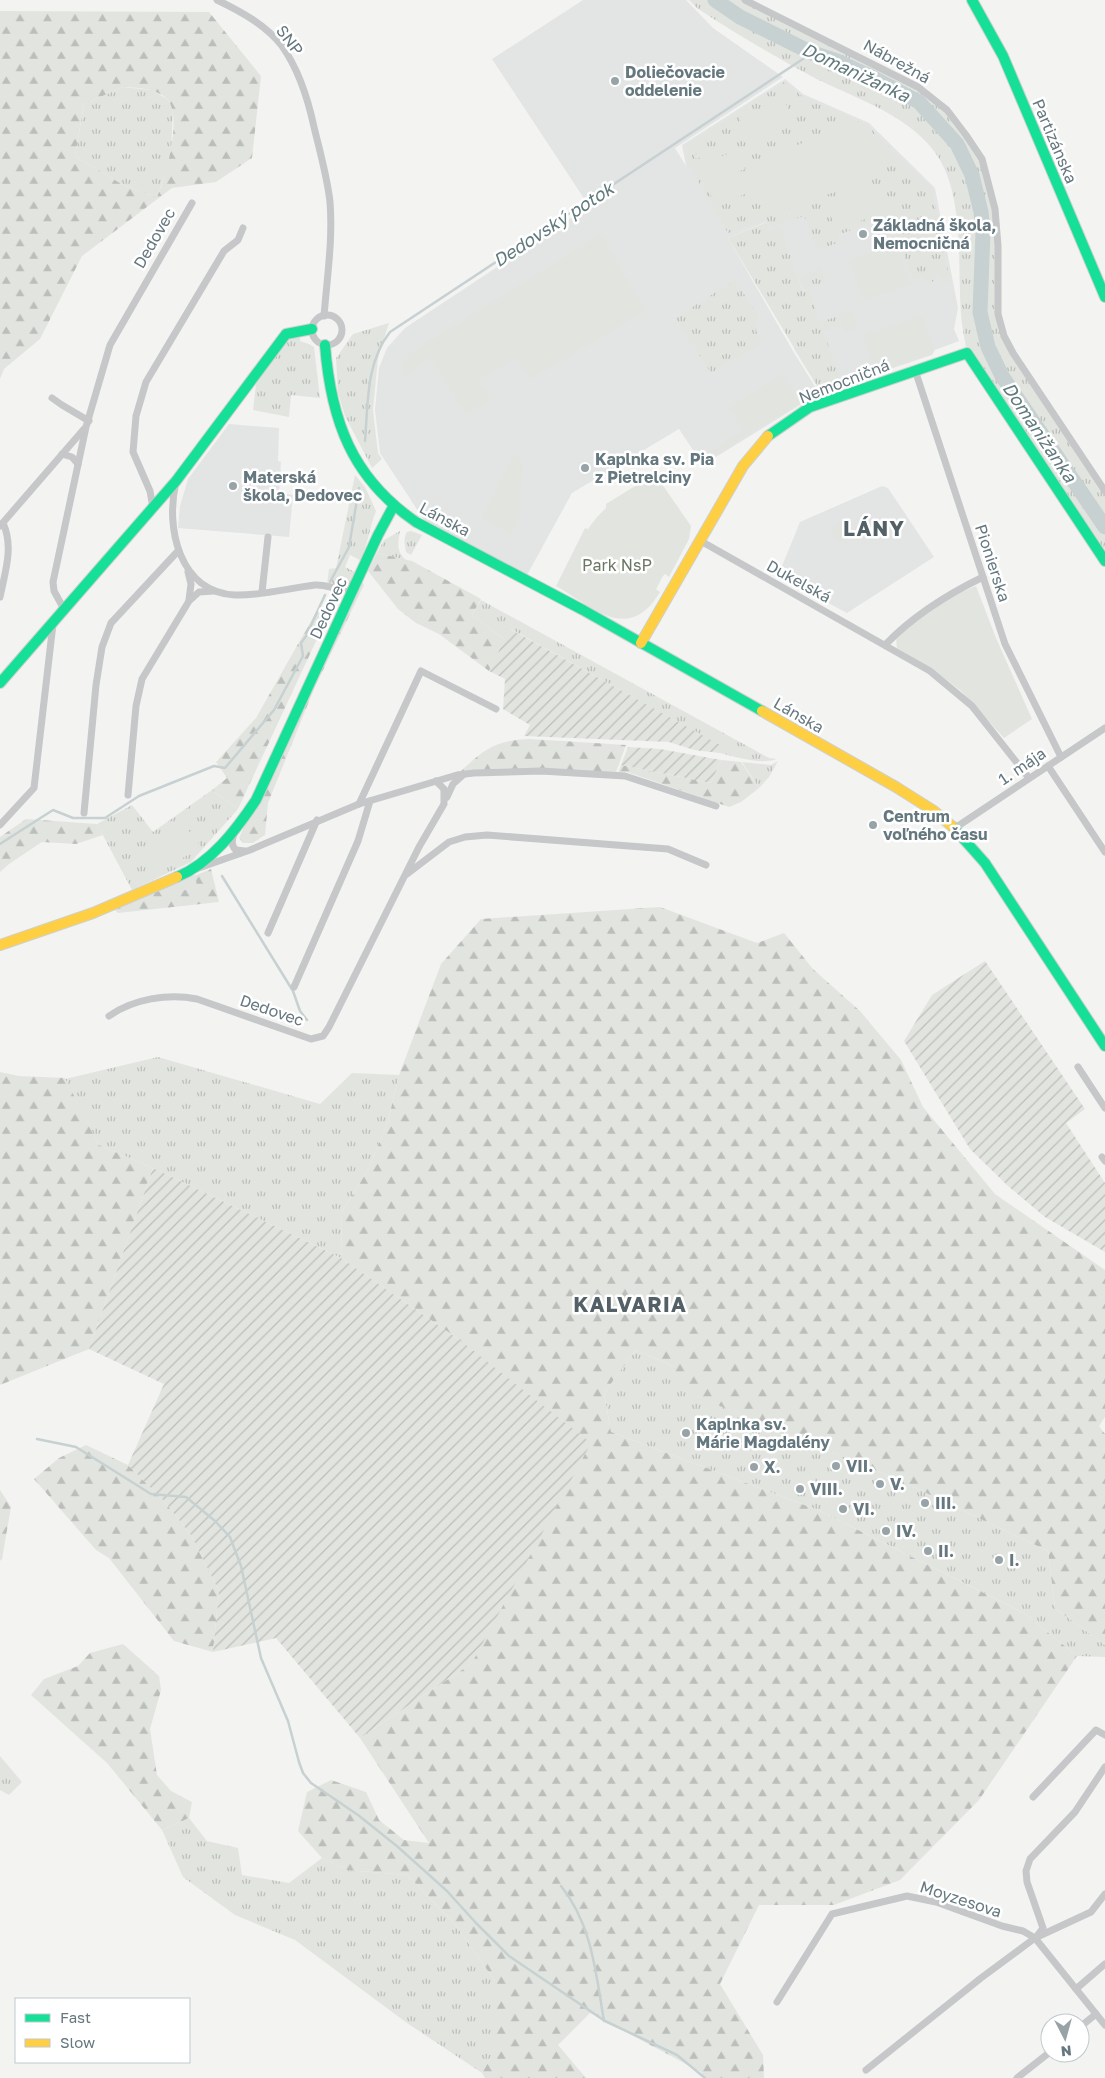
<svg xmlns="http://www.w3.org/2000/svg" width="1105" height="2078" viewBox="0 0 1105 2078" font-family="'Golos Text',sans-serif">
	<defs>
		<pattern id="grass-tufts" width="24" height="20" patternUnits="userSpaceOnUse" patternTransform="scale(1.25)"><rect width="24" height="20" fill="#e2e5df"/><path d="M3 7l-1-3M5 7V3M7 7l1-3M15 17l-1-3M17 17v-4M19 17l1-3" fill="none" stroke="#bbbeba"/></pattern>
		<pattern id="forest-firs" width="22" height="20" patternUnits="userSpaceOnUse" patternTransform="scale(1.25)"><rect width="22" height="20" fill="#e2e5df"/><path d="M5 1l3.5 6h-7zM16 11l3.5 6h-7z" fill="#bbbeba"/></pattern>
		<pattern id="garden-furrows" width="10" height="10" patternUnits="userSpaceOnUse" patternTransform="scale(1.25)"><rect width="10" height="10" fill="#e2e5df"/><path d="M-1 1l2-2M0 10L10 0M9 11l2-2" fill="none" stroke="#bbbeba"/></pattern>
	</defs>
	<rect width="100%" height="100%" fill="#f3f3f2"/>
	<g fill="#e3e4e4">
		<polygon points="583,0 686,0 713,28 783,77 675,148 686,166 682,145 785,79 803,94 869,123 935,188 958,308 954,329 959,341 935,350 932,355 821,392 794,349 809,290 803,291 780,227 770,230 766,222 728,238 793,351 819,393 703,465 679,429 572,493 527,575 428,526 380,453 375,410 379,368 387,348 405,328 589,206 492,59"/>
		<polygon points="229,424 279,428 278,461 281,462 279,493 293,495 289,537 178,528 180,506 188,479"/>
		<polygon points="882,486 888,488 934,557 847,613 778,576 800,522"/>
	</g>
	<g fill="url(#grass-tufts)">
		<path d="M689 0H745L918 87 947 110 982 159 995 209 998 314 1004 336 1105 491V561L967 353C965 340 962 328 961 315 958 272 962 229 951 187 935 121 863 103 811 76 772 55 733 32 697 8Z"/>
		<polygon points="784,82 802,96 867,125 932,189 950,281 943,283 939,274 932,277 934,281 926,284 923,276 913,280 889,216 838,235 840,242 817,250 804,216 771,227 767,220 728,233 687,162 686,145"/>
		<polygon points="123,87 152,90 167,99 173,108 171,158 157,197 123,185 75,156 84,104"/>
		<polygon points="767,222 770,230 780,226 803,291 809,290 840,379 817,386 728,238"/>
		<polygon points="821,267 826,282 804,290 799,276"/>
		<polygon points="735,280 758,316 756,330 761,344 711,373 675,318"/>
		<polygon points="838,316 841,327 824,331 821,322"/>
		<polygon points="389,323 378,358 373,410 378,453 382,459 372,468 345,416 338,393 336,358 353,334"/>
		<polygon points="291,338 300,338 300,341 309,344 314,347 320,398 291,395 289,417 253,410 256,384 285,341"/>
		<path d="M355 475 365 487 376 511C369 528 369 542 360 560L350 555 345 567 355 572 351 582 344 585 327 584 329 569 336 568Z"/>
		<path d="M400 531C398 542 396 552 406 560L377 553 384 540Z"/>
		<path d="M411 531 422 535 411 555 406 552C405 545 403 538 407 532Z"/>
		<path d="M481 600 769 758 777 759C759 765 737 757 720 753L719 745 511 629 505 640 472 615Z"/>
		<polygon points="778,761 769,777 759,788 742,762 771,765"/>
		<polygon points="212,790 238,809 191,862 132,890 97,824 132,805 153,832"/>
		<polygon points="158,1057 320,1104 352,1073 399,1075 388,1121 369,1168 342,1212 341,1258 153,1168 99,1145 65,1079"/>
		<polygon points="636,1350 670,1365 687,1392 897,1479 1048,1551 1055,1608 1105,1645 1105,1657 1077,1656 1024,1613 820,1511 611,1432 604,1393"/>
		<polygon points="0,1756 22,1782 9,1795 0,1790"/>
		<polygon points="189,1818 207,1841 238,1848 242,1875 289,1883 322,1858 347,1870 407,1875 455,1924 495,1981 495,2049 482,2073 407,2023 295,1940 235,1915 183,1877 162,1830"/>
	</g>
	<g fill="url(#forest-firs)" fill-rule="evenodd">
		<path d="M0 11 209 12 261 76 252 158 216 182 172 188 82 256 40 339 4 369 0 379ZM123 87C138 88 156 88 167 99 183 115 166 178 157 197L123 185 75 156 84 104Z"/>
		<polygon points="377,553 412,561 481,599 472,615 505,640 489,671 439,634 416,623 398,609 368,571"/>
		<polygon points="358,579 364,585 314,689 268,803 265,835 253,843 243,843 239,838"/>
		<polygon points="319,607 330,611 238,809 212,790 227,778 216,762 256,718"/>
		<path d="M530 739 626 745 615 775 581 772 457 775C482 751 493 740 530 739Z"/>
		<polygon points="721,760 741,762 759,788 741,802 729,807 627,772 618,773 621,765 711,783"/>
		<polygon points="26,819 97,824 103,835 76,844 42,842 9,864 0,872 0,837"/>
		<polygon points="211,869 219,902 118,913 114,909"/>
		<polygon points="660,907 757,943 784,933 813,969 860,1011 901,1060 923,1107 995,1194 1105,1270 1105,1417 1099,1426 1105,1434 1105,1645 1055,1608 1048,1551 897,1479 686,1392 670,1365 636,1350 604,1393 611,1432 820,1511 1024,1613 1077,1656 979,1800 900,1880 834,1905 759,1905 720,1984 763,2055 764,2078 705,2078 701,2072 590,2013 558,2045 586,2078 485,2078 482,2073 495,2049 495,1981 455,1924 407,1875 347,1870 322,1858 298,1831 307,1792 331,1780 366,1792 379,1820 404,1840 429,1843 360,1738 472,1663 461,1341 341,1258 342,1212 369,1168 388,1121 399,1075 441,964 481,919"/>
		<polygon points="0,1072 19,1076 65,1078 99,1145 153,1168 89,1349 0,1385"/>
		<polygon points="86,1445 128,1465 164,1501 191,1535 219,1591 213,1652 174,1641 109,1558 96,1550 34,1479 59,1458"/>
		<polygon points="0,1490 11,1507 2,1559 0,1561"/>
		<polygon points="123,1644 159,1676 161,1690 150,1729 157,1775 171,1791 192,1802 189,1818 162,1830 107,1763 31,1695 44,1679 78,1666 90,1653"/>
	</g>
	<g fill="#e2e5df">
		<polygon points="785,101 794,124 748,140 739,117"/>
		<path d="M850 125 864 127 879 139 882 145 883 158 876 175 872 178 783 211C751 213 736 181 760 159Z"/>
		<polygon points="734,141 736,144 696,159 694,155"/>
		<polygon points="738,150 745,169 706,183 699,165"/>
		<polygon points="741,173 748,193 715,206 707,185"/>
		<polygon points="876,185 885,212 836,230 826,203"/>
		<polygon points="601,234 646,311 531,379 516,358 479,380 492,401 466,414 430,358 402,377 402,362 418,348"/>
		<polygon points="896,244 912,285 864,301 849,260"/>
		<polygon points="852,311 858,328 844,332 838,315"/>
		<polygon points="922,315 934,349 931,354 877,373 862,336"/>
		<polygon points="783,374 801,402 706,461 704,456 743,429 730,407"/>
		<polygon points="513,454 523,461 519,519 512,534 481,518"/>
		<path d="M653 475 657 477 691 526 689 539 669 577 665 574 663 576 656 589 660 592C629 644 594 608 556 586L585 528 588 529 597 517 606 508V504Z"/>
		<polygon points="843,521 852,534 839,543 830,530"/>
		<path d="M976 586 996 638 1032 719 1004 738 961 691 936 672 897 648 896 638C914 620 951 595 976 586Z"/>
		<polygon points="183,823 201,847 156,874 144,855"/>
		<polygon points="195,875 197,886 179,892 176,881"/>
	</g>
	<g fill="url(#garden-furrows)">
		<polygon points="510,629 720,745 720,753 694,750 669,742 524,736 530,725 503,709 505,679 489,671"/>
		<polygon points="628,747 660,749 721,760 711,783 621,765"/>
		<polygon points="985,961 1085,1109 1066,1123 1105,1183 1105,1252 1045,1217 1008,1186 970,1149 904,1041 932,995"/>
		<polygon points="153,1168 341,1258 461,1341 591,1443 472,1663 360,1738 276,1638 213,1652 219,1591 191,1535 164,1501 128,1465 164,1384 89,1349"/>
	</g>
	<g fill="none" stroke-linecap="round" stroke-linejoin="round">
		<g stroke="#c7d1d2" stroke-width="2.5">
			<path d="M365 441C368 404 366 362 390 332L812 53"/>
			<polyline points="330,582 349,547 359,488"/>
			<polyline points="0,844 53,810 73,818 105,818 139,796 214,766 225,768 274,710 303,656 301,643 306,636 325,595"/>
			<polyline points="222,876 293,991 300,1011 307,1020"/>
			<polyline points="37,1439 76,1447 151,1494 186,1497 215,1521 230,1537 241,1566 261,1658 288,1721 299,1762 303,1773 311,1783 358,1815 398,1847 447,1891 476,1923 509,1956 605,2021 677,2055 705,2078"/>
			<path d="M561 1886C592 1924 596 1974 604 2021"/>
		</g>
		<polyline stroke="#c7d1d2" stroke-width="15" points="715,0 740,17 812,53 837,61 874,78 919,102 957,144 972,175 981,212 983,231 980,312 988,347 1002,376 1105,527"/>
		<g stroke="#ced0d0" stroke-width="12">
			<g id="fast">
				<polyline points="972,0 1003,56 1105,297"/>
				<path d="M325 345C331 421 352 478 416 522L583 610 762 711"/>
				<polyline points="768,436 810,407 967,353 1105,561"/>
				<polyline points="0,683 176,481 286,334 312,329"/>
				<polyline points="953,827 985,863 1105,1046"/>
				<path d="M177 877C211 863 236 830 256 800L378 535 393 507"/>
			</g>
		</g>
		<g stroke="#ced0d0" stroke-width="12">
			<g id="slow">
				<polyline points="641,643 743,466 768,436"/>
				<polyline points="762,711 896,787 934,811 953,827"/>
				<polyline points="0,945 93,913 177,877"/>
			</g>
		</g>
		<g stroke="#c5c7c8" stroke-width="7">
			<path d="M217 0C240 11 266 25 282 46 299 70 308 99 314 127 320 152 327 176 330 202 333 239 327 278 324 316"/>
			<polyline points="745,0 918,87 947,110 966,135 982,159 995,209 998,246 998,314 1004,336 1013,353 1105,491"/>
			<circle cx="327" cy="330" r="15"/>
			<polyline points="915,370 1005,644 1061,757"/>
			<polyline points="52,398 62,405 89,421"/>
			<polyline points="62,454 72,457 78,464"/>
			<path d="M176 482C165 527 179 592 235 595 261 596 289 588 315 585 326 584 335 590 345 589L355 582"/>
			<polyline points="153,508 150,491 133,452 136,416 146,382 224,251 238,240 243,228"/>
			<polyline points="0,526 84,429"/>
			<polyline points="699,540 930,671 972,706 1029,778"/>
			<polyline points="188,572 191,584 189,600"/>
			<polyline points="262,592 268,537"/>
			<path d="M0 597C5 572 14 547 3 523"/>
			<polyline points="65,611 54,591 53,582 86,427 110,345 192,203"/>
			<path d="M885 645C912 617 948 594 983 577"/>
			<polyline points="1048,766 1105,852"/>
			<polyline points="128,795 136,706 142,679 189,601 199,592 214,591"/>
			<polyline points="447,797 453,784 462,776"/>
			<polyline points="359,804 421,671 496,709"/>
			<polyline points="84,813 96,685 102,647 111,623 178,551"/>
			<polyline points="0,825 34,788 53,624"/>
			<polyline points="955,828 1105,728"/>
			<path d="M235 832C232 838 230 845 236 850L245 851"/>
			<polyline points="196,869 250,850 359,804 457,775 474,773 541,771 625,776 716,806"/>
			<polyline points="407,874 449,842 465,837 487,835 668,849 706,865"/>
			<polyline points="268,933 317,820"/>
			<polyline points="294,987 358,841 370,801"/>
			<path d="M109 1016C133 999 168 993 197 999L311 1039 323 1036 329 1027 419 847 444 804V789L436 781"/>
			<polyline points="1078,1067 1105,1108"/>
			<polyline points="1102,1157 1105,1161"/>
			<polyline points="1033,1797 1096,1730 1105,1735"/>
			<polyline points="1037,1936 1043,1928 1027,1882 1026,1871 1030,1859 1075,1812 1105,1767"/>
			<polyline points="1076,1989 1105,1964"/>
			<polyline points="777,2002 832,1914 907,1896 936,1902 1002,1926 1023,1931 1035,1938 1105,2025"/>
			<polyline points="1080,2027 1096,2014"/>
			<polyline points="866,2070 981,1978 1035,1938 1091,1912 1105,1894"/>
			<polyline points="1017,2078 1050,2052"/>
		</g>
		<use href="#fast" stroke="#16e098" stroke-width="10"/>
		<use href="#slow" stroke="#ffcf43" stroke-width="10"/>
	</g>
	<g fill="#97a3a7" stroke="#fff" stroke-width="2">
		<circle cx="615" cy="81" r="5"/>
		<circle cx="863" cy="234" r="5"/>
		<circle cx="585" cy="468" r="5"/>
		<circle cx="233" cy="486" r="5"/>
		<circle cx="873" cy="825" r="5"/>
		<circle cx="686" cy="1433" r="5"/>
		<circle cx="836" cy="1466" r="5"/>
		<circle cx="754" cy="1467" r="5"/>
		<circle cx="880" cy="1484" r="5"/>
		<circle cx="800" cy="1489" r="5"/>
		<circle cx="925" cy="1503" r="5"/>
		<circle cx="843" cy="1509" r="5"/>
		<circle cx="886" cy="1531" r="5"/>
		<circle cx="928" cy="1551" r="5"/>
		<circle cx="999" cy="1560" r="5"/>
	</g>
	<g text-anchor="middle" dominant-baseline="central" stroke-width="5" stroke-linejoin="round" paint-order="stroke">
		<g font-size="16" fill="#65787f" stroke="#fff">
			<text transform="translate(290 40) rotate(53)">SNP</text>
			<text transform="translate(897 61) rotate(29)">Nábrežná</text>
			<text transform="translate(1055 141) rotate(67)">Partizánska</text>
			<text transform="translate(154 238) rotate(-60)">Dedovec</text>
			<text transform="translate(844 381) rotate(-21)">Nemocničná</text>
			<text transform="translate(445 519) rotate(28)">Lánska</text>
			<text transform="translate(993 563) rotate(72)">Pionierska</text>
			<text transform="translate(799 581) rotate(29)">Dukelská</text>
			<text transform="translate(328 608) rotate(-65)">Dedovec</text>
			<text transform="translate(799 715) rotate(30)">Lánska</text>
			<text transform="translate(1022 766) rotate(-34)">1. mája</text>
			<text transform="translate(272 1010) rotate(19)">Dedovec</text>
			<text transform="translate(961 1899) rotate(18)">Moyzesova</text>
		</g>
		<g font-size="16" font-weight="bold" fill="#65787f" stroke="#fff" text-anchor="start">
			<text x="625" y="72">Doliečovacie<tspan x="625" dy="18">oddelenie</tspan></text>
			<text x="873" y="225">Základná škola,<tspan x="873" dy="18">Nemocničná</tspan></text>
			<text x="595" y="459">Kaplnka sv. Pia<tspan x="595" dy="18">z Pietrelciny</tspan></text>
			<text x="243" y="477">Materská<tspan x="243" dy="18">škola, Dedovec</tspan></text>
			<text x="883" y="816">Centrum<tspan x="883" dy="18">voľného času</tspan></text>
			<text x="696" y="1424">Kaplnka sv.<tspan x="696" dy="18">Márie Magdalény</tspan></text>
			<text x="846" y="1466">VII.</text>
			<text x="764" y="1467">X.</text>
			<text x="890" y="1484">V.</text>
			<text x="810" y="1489">VIII.</text>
			<text x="935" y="1503">III.</text>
			<text x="853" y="1509">VI.</text>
			<text x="896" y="1531">IV.</text>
			<text x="938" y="1551">II.</text>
			<text x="1009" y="1560">I.</text>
		</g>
		<g font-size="16" fill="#6b7764" stroke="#fff">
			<text x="617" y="565">Park NsP</text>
		</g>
		<g font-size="18" font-style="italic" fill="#617a7d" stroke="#fff">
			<text transform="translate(856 72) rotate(25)">Domanižanka</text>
			<text transform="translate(553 224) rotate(-33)">Dedovský potok</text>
			<text transform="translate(1040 432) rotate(56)">Domanižanka</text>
		</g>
		<g font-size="21" font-weight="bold" letter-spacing="1" fill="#536065" stroke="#fff">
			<text x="874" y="528">LÁNY</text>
			<text x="630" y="1304">KALVARIA</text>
		</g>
	</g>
	<rect x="15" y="1998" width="175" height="65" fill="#ffffff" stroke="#c1c9cc"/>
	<rect x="25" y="2014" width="25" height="8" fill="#16e098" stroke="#c1c9cc"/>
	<text x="60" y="2023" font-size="15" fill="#65787f">Fast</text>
	<rect x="25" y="2039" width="25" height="8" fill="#ffcf43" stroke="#c1c9cc"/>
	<text x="60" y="2048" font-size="15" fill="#65787f">Slow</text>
	<g transform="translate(1065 2038) rotate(174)"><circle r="24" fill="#ffffff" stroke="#c1c9cc"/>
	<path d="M0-4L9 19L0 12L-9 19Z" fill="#97a3a7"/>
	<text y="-8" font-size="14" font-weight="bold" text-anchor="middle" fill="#65787f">N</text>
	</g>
</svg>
